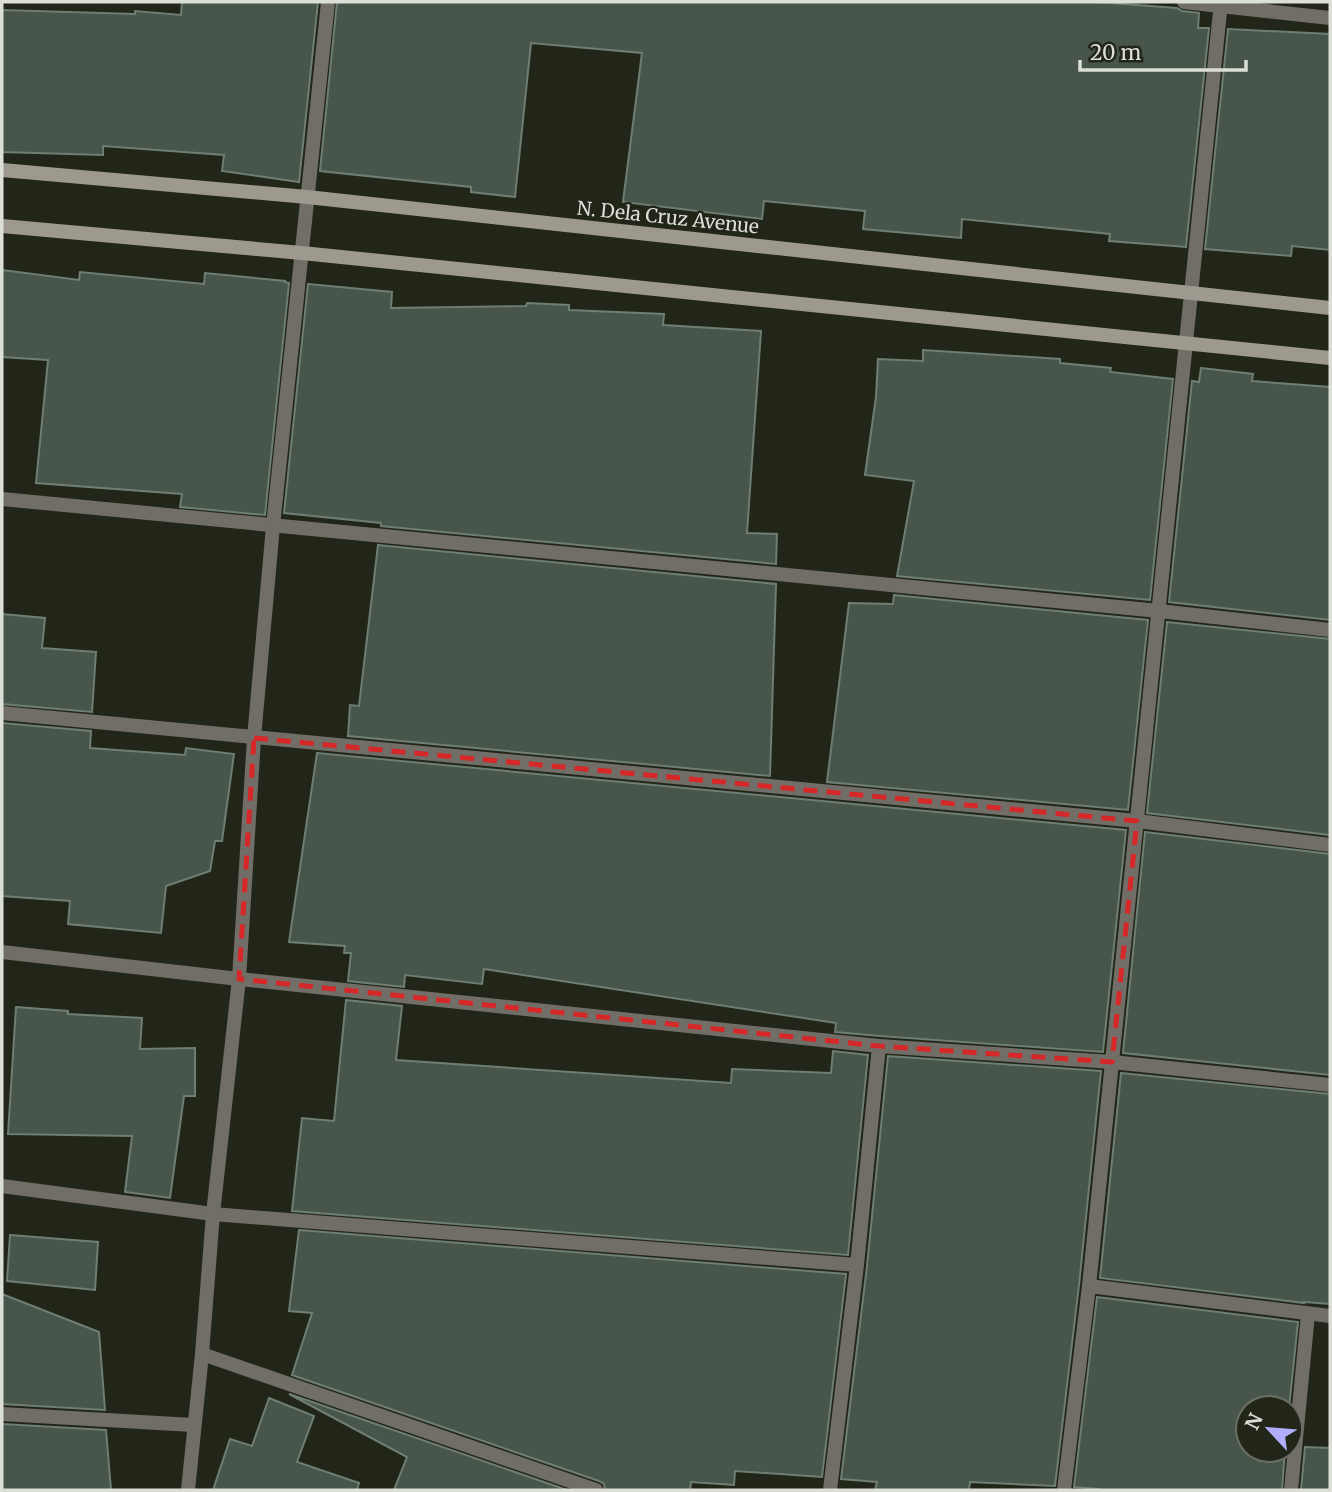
<svg xmlns="http://www.w3.org/2000/svg" width="1332" height="1492" viewBox="0 0 1332 1492" font-family="Merriweather,serif">
	<rect width="100%" height="100%" fill="#222618"/>
	<g fill="#47554b" stroke="#6e7e73" stroke-width="2">
		<polygon points="182,2 318,2 299,182 222,171 224,155 103,146 103,155 2,152 2,10 135,14 135,11 181,15"/>
		<polygon points="337,2 1097,2 1177,8 1182,11 1199,13 1198,28 1209,28 1186,247 1109,241 1110,234 962,219 961,238 863,229 865,211 764,201 762,219 623,202 642,53 531,43 515,197 471,192 471,187 320,171"/>
		<polygon points="1228,29 1330,34 1330,250 1292,246 1291,256 1205,249"/>
		<polygon points="2,270 79,280 80,272 204,284 205,273 285,281 285,282 289,283 265,515 180,507 182,494 36,483 48,360 2,357"/>
		<polygon points="308,284 392,292 391,308 526,306 527,303 569,305 569,310 664,314 663,325 761,331 747,533 777,534 776,564 381,526 381,523 284,513"/>
		<polygon points="923,350 1060,359 1060,363 1111,368 1110,372 1173,379 1150,600 897,576 914,481 865,475 876,397 878,359 923,361"/>
		<polygon points="1201,368 1253,374 1252,381 1330,387 1330,620 1169,602 1192,381 1199,382"/>
		<polygon points="378,545 776,584 770,776 348,736 350,705 359,706"/>
		<polygon points="894,595 1148,620 1128,810 827,782 849,603 893,604"/>
		<polygon points="2,614 45,618 42,648 96,652 92,712 2,704"/>
		<polygon points="1167,622 1330,639 1330,835 1147,813"/>
		<polygon points="2,723 91,731 90,748 185,755 186,748 234,754 222,841 215,841 210,871 166,886 161,933 68,924 70,901 2,896"/>
		<polygon points="317,753 1126,830 1103,1052 880,1036 835,1032 836,1023 484,969 482,984 405,975 404,987 348,981 351,953 344,953 345,946 289,942"/>
		<polygon points="1145,832 1330,854 1330,1075 1123,1053"/>
		<polygon points="346,1000 402,1006 396,1060 731,1083 732,1069 831,1073 833,1051 868,1055 848,1255 292,1211 302,1118 334,1121"/>
		<polygon points="16,1007 68,1011 68,1014 142,1018 140,1049 195,1048 195,1096 184,1096 170,1198 125,1192 132,1136 8,1134"/>
		<polygon points="888,1056 1101,1071 1079,1285 1055,1486 970,1482 969,1490 875,1490 877,1482 841,1479 867,1266"/>
		<polygon points="1121,1073 1330,1094 1330,1304 1304,1302 1304,1303 1100,1278"/>
		<polygon points="299,1230 846,1274 822,1477 735,1471 734,1485 691,1482 690,1490 605,1490 604,1484 599,1481 292,1375 312,1313 289,1311"/>
		<polygon points="10,1235 98,1242 95,1290 7,1281"/>
		<polygon points="2,1294 99,1332 105,1410 2,1404"/>
		<polygon points="1097,1297 1298,1322 1289,1408 1248,1408 1248,1450 1285,1450 1282,1490 1098,1490 1099,1489 1074,1487"/>
		<polygon points="289,1394 567,1490 394,1490 407,1457"/>
		<polygon points="269,1398 314,1416 297,1462 359,1483 357,1490 213,1490 230,1439 252,1446"/>
		<polygon points="2,1424 106,1430 111,1490 2,1490"/>
		<polygon points="1305,1447 1330,1448 1330,1490 1301,1490"/>
	</g>
	<g fill="none" stroke-linecap="round" stroke-linejoin="round">
		<g stroke="#716e67" stroke-width="14">
			<polyline points="1184,2 1330,18"/>
			<polyline points="2,499 1159,611 1330,630"/>
			<polyline points="2,713 1137,821 1330,845"/>
			<polyline points="2,952 239,979 879,1046 1112,1062 1330,1085"/>
			<polyline points="2,1186 213,1214 857,1265"/>
			<polyline points="1089,1286 1330,1316"/>
			<polyline points="202,1354 596,1490"/>
			<polyline points="2,1414 193,1425"/>
			<polyline points="188,1490 202,1354 213,1214 239,979 254,738 273,526 328,2"/>
			<polyline points="830,1490 857,1265 879,1046"/>
			<polyline points="1064,1490 1089,1286 1112,1062 1221,2"/>
			<polyline points="1291,1490 1308,1314"/>
		</g>
		<g stroke="#9e998e" stroke-width="14">
			<polyline points="2,170 307,197 1330,308"/>
			<polyline points="2,226 302,253 1330,358"/>
		</g>
	</g>
	<path fill="none" stroke="#d62828" stroke-width="5" stroke-dasharray="14 9" stroke-linejoin="round" d="M254 738 1137 821 1112 1062 879 1046 239 979Z"/>
	<g text-anchor="middle" dominant-baseline="central" stroke-width="5" stroke-linejoin="round" paint-order="stroke">
		<g font-size="19" fill="#dcdfd6" stroke="#222618">
			<text transform="translate(668 217) rotate(6)">N. Dela Cruz Avenue</text>
		</g>
	</g>
	<rect width="1332" height="1492" fill="none" stroke="#dcdfd6" stroke-width="7"/>
	<g transform="translate(1269 1429) rotate(296)"><circle r="33" fill="#222618" stroke="#6c7064" stroke-width="2"/>
	<path d="M0-5L12 26L0 18L-12 26Z" fill="#b0aefa"/>
	<text y="-10" font-size="19" font-weight="bold" text-anchor="middle" fill="#dcdfd6">N</text>
	</g>
	<path d="M1080 60v10h166v-10" fill="none" stroke="#dcdfd6" stroke-width="3.5"/>
	<text x="1090" y="60" font-size="21" fill="#dcdfd6" stroke="#222618" stroke-width="5" paint-order="stroke">20 m</text>
</svg>
